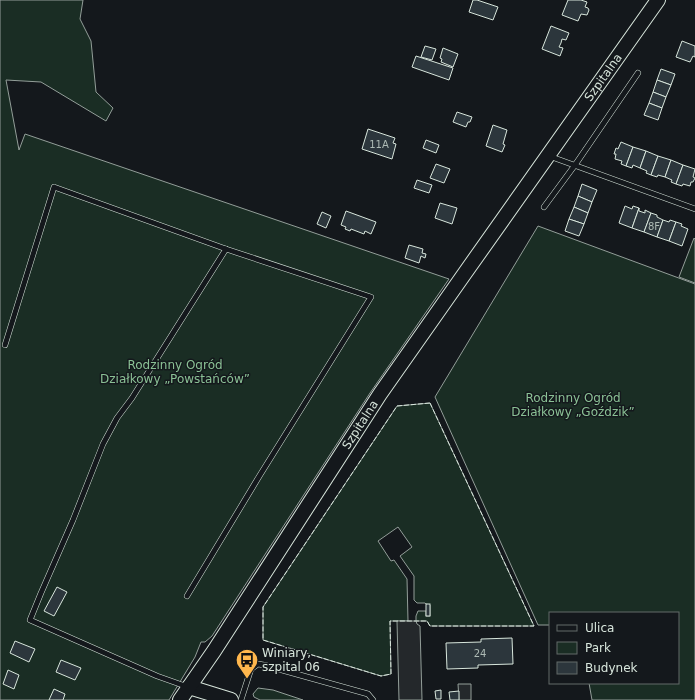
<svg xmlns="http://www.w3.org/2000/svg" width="695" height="700" viewBox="0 0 695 700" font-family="'DejaVu Sans',sans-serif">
	<rect width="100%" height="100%" fill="#14181c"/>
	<g fill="#1a2d24" stroke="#939e99">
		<polygon points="0,0 83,0 80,19 91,41 96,92 113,108 106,121 41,82 6,80 19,150 25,134 449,279 370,393 212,636 205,642 201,642 195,657 169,700 0,700"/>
		<polygon points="538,226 695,284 695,700 592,700 589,683 678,683 678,613 550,613 550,625 538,625 435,397"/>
		<polygon points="694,238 695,239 695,283 679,277"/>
		<polygon points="430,403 534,626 430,626 427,621 416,621 416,616 418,611 426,611 426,616 430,616 430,605 426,604 425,603 417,603 414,600 414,576 400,556 412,547 398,527 378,541 391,561 394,560 407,579 408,621 390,621 391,674 381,676 263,640 263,607 397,406"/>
		<polygon points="258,688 273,690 303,700 260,700 254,697 253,694"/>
	</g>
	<g fill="#24282b" stroke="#939e99">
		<polygon points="397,621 416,621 417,624 420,626 422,700 399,700"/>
		<polygon points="458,684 471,684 471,700 459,700"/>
	</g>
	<g fill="#2c363c" stroke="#d8e6dc">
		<polygon points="473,0 477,0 498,7 493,20 469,12"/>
		<polygon points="568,0 581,0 587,2 585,7 588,8 589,10 587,15 581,14 578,21 562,15"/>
		<polygon points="551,26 569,33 566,40 562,39 561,43 559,47 563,48 560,56 542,49"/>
		<polygon points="682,41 695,46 695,57 693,56 690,62 676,57"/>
		<polygon points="425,46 436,49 432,60 421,57"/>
		<polygon points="443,48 458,54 453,67 441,62 442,59 440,58"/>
		<polygon points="416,56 453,68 449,80 412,67"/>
		<polygon points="661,69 675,74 671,85 657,80"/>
		<polygon points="657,80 671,85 666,97 653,92"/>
		<polygon points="653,92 666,97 662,108 649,103"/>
		<polygon points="649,103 662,108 658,120 644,115"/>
		<polygon points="457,112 472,117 470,122 468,122 466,127 453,122"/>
		<polygon points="493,125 507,130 503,144 505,145 502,152 486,146"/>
		<polygon points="368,129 395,138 393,143 396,144 392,159 362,149"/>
		<polygon points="426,140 439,145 436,153 423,148"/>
		<polygon points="621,142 633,147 626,166 621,164 622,161 615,159 616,154 614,154 616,148 618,149"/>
		<polygon points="633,147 646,151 640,168 633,165 632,168 626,166"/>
		<polygon points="646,151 658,156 651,175 646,173 647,171 640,168"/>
		<polygon points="658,156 671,160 665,177 658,175 657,177 651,175"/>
		<polygon points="671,160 683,165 676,184 671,182 672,180 665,177"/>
		<polygon points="436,164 450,169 444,183 430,178"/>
		<polygon points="683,165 695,169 693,177 695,178 693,182 691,182 690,186 683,184 682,186 676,184"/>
		<polygon points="417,180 432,185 429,193 414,188"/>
		<polygon points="582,184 597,190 592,202 578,196"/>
		<polygon points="578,196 592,202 588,213 574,207"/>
		<polygon points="440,203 457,208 452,224 435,218"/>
		<polygon points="625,206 632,209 633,206 639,208 632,228 619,223"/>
		<polygon points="574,207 588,213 584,224 569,219"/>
		<polygon points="639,208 639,211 645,213 645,210 651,213 644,232 632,228"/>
		<polygon points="346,211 376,222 371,234 365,231 364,234 351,229 350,231 345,229 346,227 341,225"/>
		<polygon points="322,212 331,216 326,228 317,224"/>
		<polygon points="651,213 657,215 657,217 663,220 657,237 644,232"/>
		<polygon points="569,219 584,224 579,236 565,231"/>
		<polygon points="663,220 669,222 670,220 676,222 669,241 657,237"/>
		<polygon points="676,222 682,224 681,226 688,229 682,246 669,241"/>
		<polygon points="409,245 423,249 422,253 426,254 425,258 421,256 419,263 405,258"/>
		<polygon points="57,587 67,592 54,616 44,611"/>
		<rect x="426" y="604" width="4" height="12"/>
		<polygon points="512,638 513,664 478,665 478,668 447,669 446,643 481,642 481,639"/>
		<polygon points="15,641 35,649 29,662 10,653"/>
		<polygon points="61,660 81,668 75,680 56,672"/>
		<polygon points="8,670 19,675 14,689 3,684"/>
		<polygon points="54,689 65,694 63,700 49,700"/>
		<polygon points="441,690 441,699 436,699 435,691"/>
		<polygon points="459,691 459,700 450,700 449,692"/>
	</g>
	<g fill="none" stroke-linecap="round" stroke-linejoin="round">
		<g stroke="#d8e6dc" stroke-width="6">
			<g id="lane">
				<polyline points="549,156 695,209"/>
				<polyline points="544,207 575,165 638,73"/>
				<polyline points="5,345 54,187 226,249 371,297 260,475 187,596"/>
				<polyline points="188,687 157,676 30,620 41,593 73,520 103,444 117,418 132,398 226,249"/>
				<polyline points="241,700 251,669 258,664 264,665 368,694 373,700"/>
			</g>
		</g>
		<g stroke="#d8e6dc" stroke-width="16">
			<g id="secondary">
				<polyline points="189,687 231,700"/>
				<path id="s1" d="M180 700 214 651 380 394 465 273 658 0"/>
			</g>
		</g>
		<use href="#lane" stroke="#14181c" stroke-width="5"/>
		<use href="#secondary" stroke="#14181c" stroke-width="14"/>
		<polygon stroke="#d8e6dc" stroke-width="1" stroke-dasharray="5 2" stroke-linecap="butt" points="430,403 534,626 430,626 427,621 390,621 391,674 381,676 263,640 263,607 397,406"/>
	</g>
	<defs>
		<g id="bus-pin" transform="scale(1.15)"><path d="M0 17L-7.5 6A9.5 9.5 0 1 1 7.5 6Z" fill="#ffb74d" stroke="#14181c"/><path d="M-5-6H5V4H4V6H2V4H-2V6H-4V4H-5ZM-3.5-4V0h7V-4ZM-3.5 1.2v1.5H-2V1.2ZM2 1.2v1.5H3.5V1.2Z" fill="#111"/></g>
	</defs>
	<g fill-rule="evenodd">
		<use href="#bus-pin" x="247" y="660"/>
	</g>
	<g text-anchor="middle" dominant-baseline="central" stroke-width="3" stroke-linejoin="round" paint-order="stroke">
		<g font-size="10" fill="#adbab4">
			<text x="379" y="144">11A</text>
			<text x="654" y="226">8F</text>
			<text x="480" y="653">24</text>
		</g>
		<g font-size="12" fill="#d8e6dc" stroke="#14181c">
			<text stroke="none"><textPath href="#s1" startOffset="753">Szpitalna</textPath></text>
			<text stroke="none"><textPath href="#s1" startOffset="329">Szpitalna</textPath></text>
		</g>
		<g font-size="12" fill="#8ac095" stroke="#14181c">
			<text x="175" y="365">Rodzinny Ogród<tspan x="175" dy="14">Działkowy „Powstańców”</tspan></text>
			<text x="573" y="398">Rodzinny Ogród<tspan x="573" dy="14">Działkowy „Goździk”</tspan></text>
		</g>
		<g font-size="12" fill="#d8e6dc" stroke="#14181c" text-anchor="start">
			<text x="262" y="653">Winiary,<tspan x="262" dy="14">szpital 06</tspan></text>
		</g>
	</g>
	<rect x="549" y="612" width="130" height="72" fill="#14181c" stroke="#626a69"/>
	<rect x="557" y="625" width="20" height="6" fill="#14181c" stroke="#626a69"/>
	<text x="585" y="632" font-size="12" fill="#d8e6dc">Ulica</text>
	<rect x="557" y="642" width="20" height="12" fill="#1a2d24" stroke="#626a69"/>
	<text x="585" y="652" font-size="12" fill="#d8e6dc">Park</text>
	<rect x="557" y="662" width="20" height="12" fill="#2c363c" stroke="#626a69"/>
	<text x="585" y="672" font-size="12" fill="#d8e6dc">Budynek</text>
</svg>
